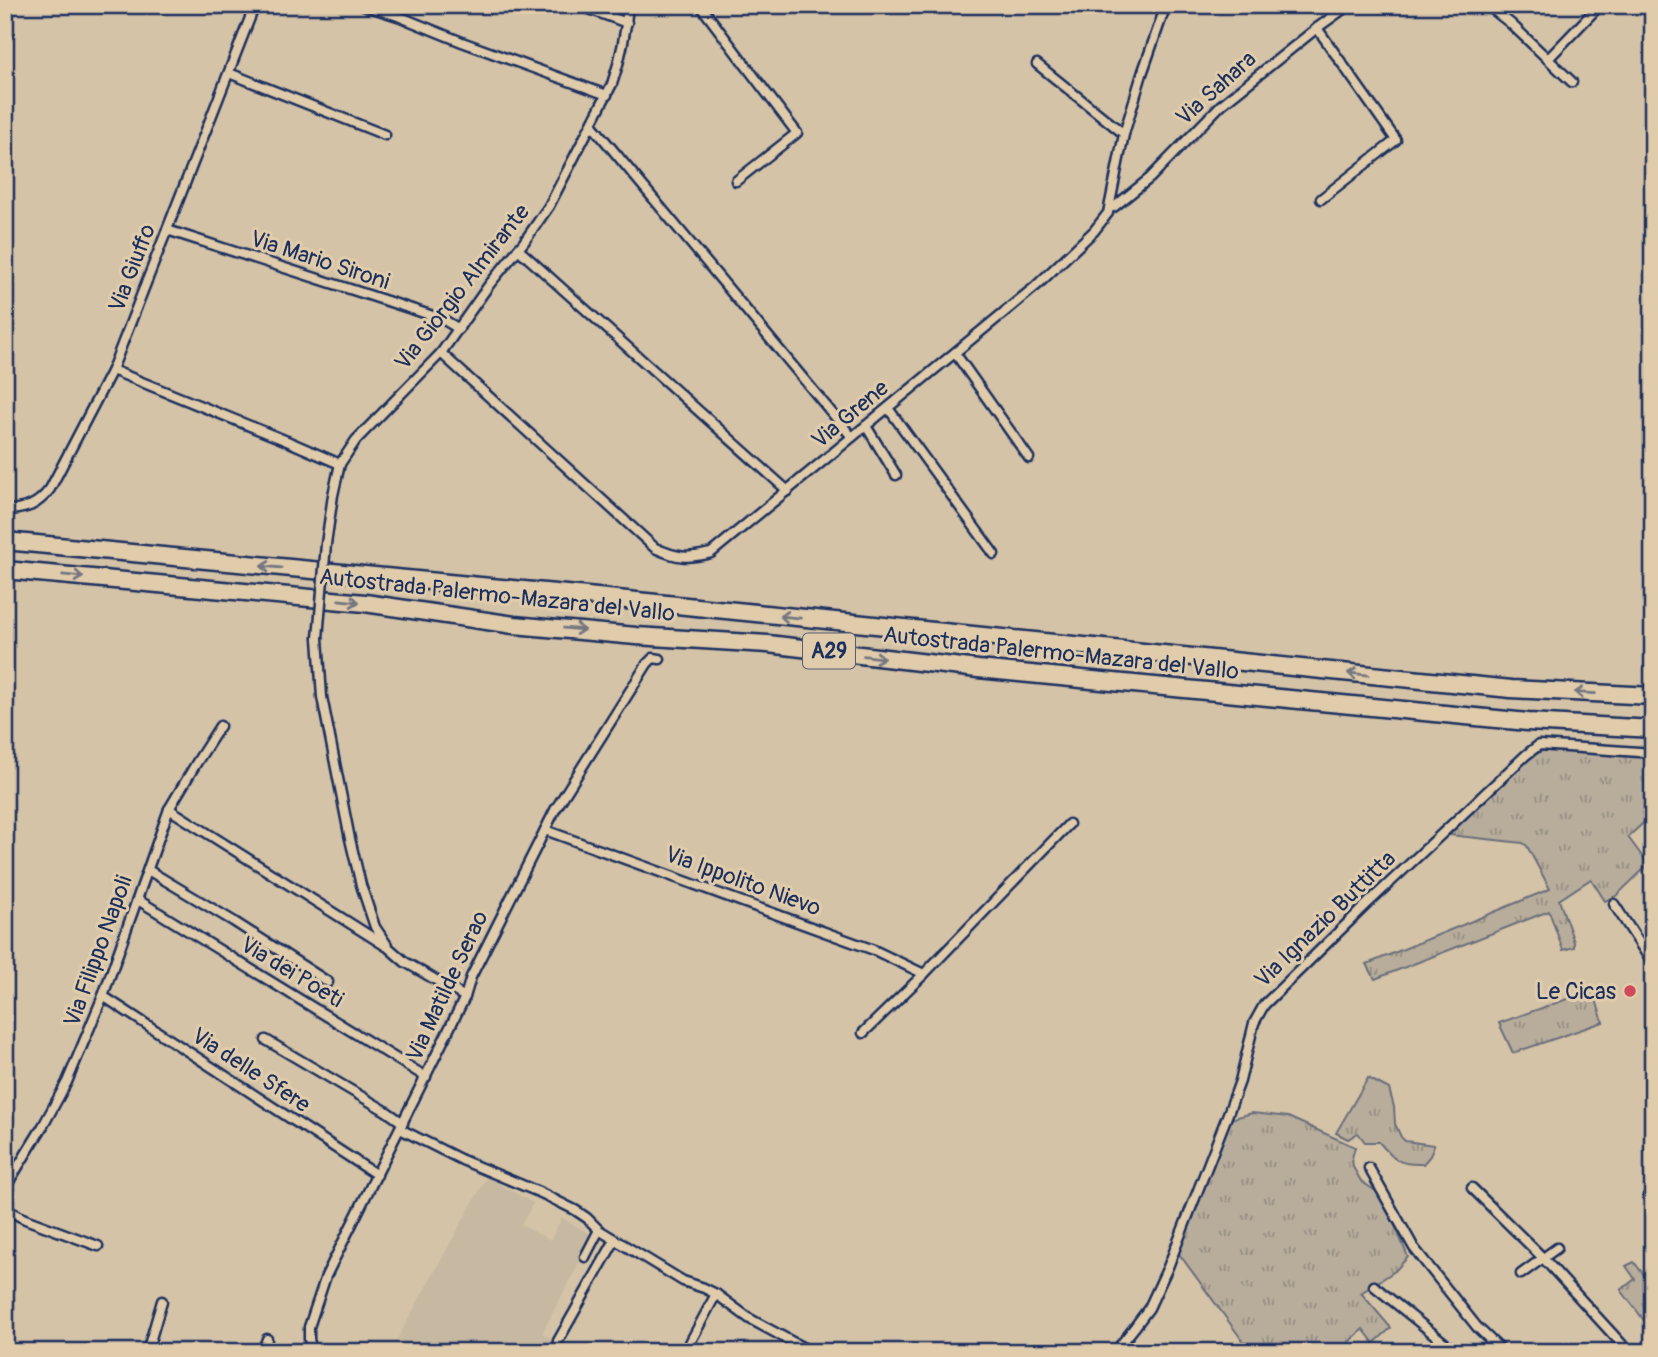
<svg xmlns="http://www.w3.org/2000/svg" width="1658" height="1357" viewBox="0 0 1658 1357" font-family="Pangolin,sans-serif">
	<defs>
		<pattern id="grass-tufts" width="24" height="20" patternUnits="userSpaceOnUse" patternTransform="scale(1.75)"><rect width="24" height="20" fill="#b8ad9b"/><path d="M3 7l-1-3M5 7V3M7 7l1-3M15 17l-1-3M17 17v-4M19 17l1-3" fill="none" stroke="#958d82"/></pattern>
	</defs>
	<rect width="100%" height="100%" fill="#d4c3a6"/>
	<filter id="ink" filterUnits="userSpaceOnUse"><feTurbulence type="fractalNoise" baseFrequency=".0143" numOctaves="2"/><feDisplacementMap in="SourceGraphic" scale="14" xChannelSelector="R" yChannelSelector="G"/><feConvolveMatrix kernelMatrix="1 2 1 2 8 2 1 2 1" color-interpolation-filters="sRGB"/></filter>
	<g filter="url(#ink)">
		<polygon fill="#c6b8a1" points="487,1177 533,1203 521,1225 550,1240 562,1218 593,1236 542,1333 562,1346 559,1352 390,1352"/>
		<g fill="url(#grass-tufts)" stroke="#6a6e7c" stroke-width="2">
			<polygon points="1545,750 1563,750 1653,757 1653,814 1628,837 1647,863 1646,867 1616,896 1605,901 1591,879 1559,900 1574,942 1574,947 1563,950 1549,911 1375,979 1367,964 1550,889 1527,846 1523,843 1449,835 1521,763 1535,754"/>
			<polygon points="1593,990 1603,1022 1513,1053 1499,1023"/>
			<path d="M1368 1078 1389 1089 1394 1107 1395 1124 1401 1137 1405 1141 1434 1145 1430 1156 1423 1164C1399 1165 1394 1160 1379 1142H1365L1358 1133 1348 1139 1336 1133Z"/>
			<path d="M1252 1113 1288 1117 1355 1147 1352 1158 1353 1167 1361 1181 1377 1192 1396 1228 1408 1257 1395 1271 1361 1293 1391 1328 1374 1343 1363 1329 1338 1352C1325 1351 1315 1344 1304 1352H1251L1177 1251 1228 1124 1230 1119Z"/>
			<polygon points="1634,1262 1653,1287 1653,1332 1621,1290 1635,1279 1626,1266"/>
		</g>
		<g fill="none" stroke-linecap="round" stroke-linejoin="round">
			<g stroke="#1b2f5e" stroke-width="13">
				<g id="minor">
					<polyline points="363,5 398,16 462,42 607,95"/>
					<polyline points="578,5 627,23"/>
					<polyline points="700,5 797,133 736,181"/>
					<polyline points="1487,5 1510,23 1572,82"/>
					<polyline points="1317,28 1396,140 1321,199"/>
					<polyline points="1548,59 1600,5"/>
					<polyline points="1037,64 1124,134"/>
					<polyline points="229,73 385,135"/>
					<polyline points="592,125 852,437"/>
					<polyline points="1114,207 1150,178 1221,105 1317,28 1349,5"/>
					<polyline points="167,230 424,313 444,320 459,329"/>
					<polyline points="518,249 788,491"/>
					<path d="M441 353 655 548C677 558 687 559 711 553L1036 286 1094 231 1108 213 1124 134 1142 74 1166 5"/>
					<polyline points="955,353 1029,458"/>
					<polyline points="112,370 287,441 340,464"/>
					<polyline points="888,408 994,554"/>
					<polyline points="866,426 896,475"/>
					<path d="M5 511C27 508 36 507 50 489L112 370 255 5"/>
					<path d="M326 544 333 495 340 464 356 440 441 353 489 285 524 242 549 206 612 84C621 58 626 32 628 5"/>
					<polyline points="318,638 322,697 350,839 361,885 375,927 389,948 405,962 465,997"/>
					<polyline points="169,809 386,946"/>
					<polyline points="545,830 874,950 924,974"/>
					<polyline points="148,870 233,921 328,982"/>
					<polyline points="138,900 426,1077"/>
					<polyline points="1614,904 1653,964"/>
					<polyline points="103,996 377,1175"/>
					<polyline points="863,1033 924,974 1069,824"/>
					<polyline points="266,1040 386,1111 403,1123"/>
					<polyline points="400,1129 462,1160 541,1193 575,1210 587,1218 599,1230 683,1281 704,1288 716,1294 750,1319 811,1352"/>
					<polyline points="1369,1168 1414,1248 1477,1327 1503,1352"/>
					<polyline points="5,1188 43,1126 67,1082 103,996 169,809 197,762 220,726"/>
					<polyline points="1472,1188 1543,1258 1629,1352"/>
					<polyline points="1648,1196 1653,1193"/>
					<polyline points="5,1209 25,1219 98,1246"/>
					<polyline points="585,1257 599,1230"/>
					<polyline points="1521,1274 1557,1248"/>
					<polyline points="1374,1286 1456,1352"/>
					<polyline points="558,1341 615,1240"/>
					<polyline points="147,1352 162,1301"/>
					<polyline points="262,1352 267,1339"/>
					<polyline points="312,1352 309,1339 309,1327 326,1276 465,997 471,977 555,810 647,664 653,658 660,659"/>
					<polyline points="685,1352 716,1294"/>
					<polyline points="1115,1352 1134,1328 1149,1308 1168,1267 1229,1111 1240,1081 1254,1023 1264,1005 1368,903 1526,755 1539,745 1653,753"/>
				</g>
			</g>
			<g stroke="#1b2f5e" stroke-width="21">
				<g id="motorway">
					<polyline points="5,541 577,595 1511,689 1653,696"/>
					<polyline points="5,570 365,603 514,625 636,636 768,644 978,669 1528,722 1653,729"/>
				</g>
			</g>
			<use href="#minor" stroke="#e0ccaa" stroke-width="8"/>
			<use href="#motorway" stroke="#e0ccaa" stroke-width="16"/>
			<g stroke="#1b2f5e" stroke-width="13" stroke-linecap="butt">
				<polyline id="minor-bridge" points="318,638 326,544"/>
			</g>
			<use href="#minor-bridge" stroke="#e0ccaa" stroke-width="8"/>
		</g>
		<defs><path id="oneway-shaft" d="M-6 0H5M1.5-3L5.5 0L1.5 3" fill="none" stroke-width="1.6" stroke-linecap="round" stroke-linejoin="round" transform="scale(1.75)"/></defs>
		<g stroke="#747680">
			<use href="#oneway-shaft" transform="translate(271 567) rotate(-175)"/>
			<use href="#oneway-shaft" transform="translate(73 576) rotate(6)"/>
			<use href="#oneway-shaft" transform="translate(349 601) rotate(6)"/>
			<use href="#oneway-shaft" transform="translate(790 617) rotate(-174)"/>
			<use href="#oneway-shaft" transform="translate(574 629) rotate(5)"/>
			<use href="#oneway-shaft" transform="translate(874 657) rotate(7)"/>
			<use href="#oneway-shaft" transform="translate(1358 674) rotate(-174)"/>
			<use href="#oneway-shaft" transform="translate(1585 693) rotate(-177)"/>
		</g>
	</g>
	<circle fill="#d1495b" stroke="#e0ccaa" stroke-width="2.5" cx="1630" cy="991" r="7"/>
	<g text-anchor="middle" dominant-baseline="central" stroke-width="6" stroke-linejoin="round" paint-order="stroke">
		<rect fill="#e0ccaa" stroke="#565e75" stroke-width="2" x="803" y="633.5" width="52" height="35" rx="5"/>
		<g font-size="21" font-weight="bold" fill="#1b2f5e">
			<text x="829" y="651">A29</text>
		</g>
		<g font-size="23" fill="#1b2f5e" stroke="#e0ccaa">
			<text transform="translate(1216 88) rotate(-42)">Via Sahara</text>
			<text transform="translate(320 260) rotate(18)">Via Mario Sironi</text>
			<text transform="translate(132 268) rotate(-69)">Via Giuffo</text>
			<text transform="translate(462 287) rotate(-52)">Via Giorgio Almirante</text>
			<text transform="translate(850 414) rotate(-40)">Via Grene</text>
			<text transform="translate(497 595) rotate(6)">Autostrada Palermo-Mazara del Vallo</text>
			<text transform="translate(1061 653) rotate(6)">Autostrada Palermo-Mazara del Vallo</text>
			<text transform="translate(743 881) rotate(20)">Via Ippolito Nievo</text>
			<text transform="translate(1325 919) rotate(-44)">Via Ignazio Buttitta</text>
			<text transform="translate(98 951) rotate(-70)">Via Filippo Napoli</text>
			<text transform="translate(292 972) rotate(31)">Via dei Poeti</text>
			<text transform="translate(447 986) rotate(-65)">Via Matilde Serao</text>
			<text transform="translate(251 1070) rotate(33)">Via delle Sfere</text>
		</g>
		<g font-size="23" fill="#1b2f5e" stroke="#e0ccaa" text-anchor="end">
			<text x="1616" y="991">Le Cicas</text>
		</g>
	</g>
	<rect width="1658" height="1357" fill="none" stroke="#e0ccaa" stroke-width="28"/>
	<rect x="14" y="14" width="1630" height="1329" fill="none" stroke="#1b2f5e" stroke-width="2.5" filter="url(#ink)"/>
</svg>
